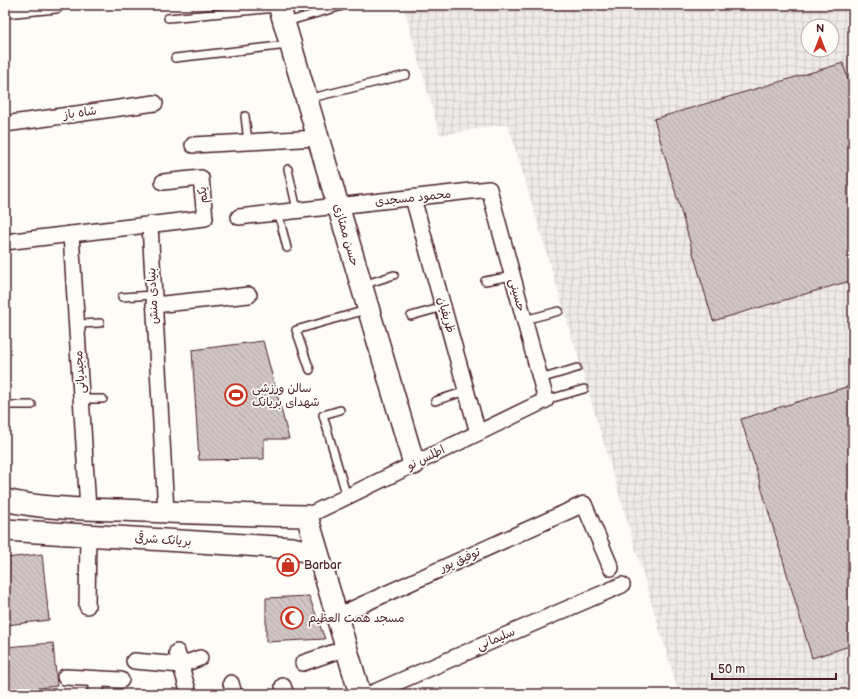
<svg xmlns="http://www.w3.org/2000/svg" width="858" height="699" viewBox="0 0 858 699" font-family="'Balsamiq Sans','Playpen Sans Arabic',sans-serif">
	<defs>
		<pattern id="industrial-grid" width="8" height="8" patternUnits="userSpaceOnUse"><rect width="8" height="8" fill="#f0ece8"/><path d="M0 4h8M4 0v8" fill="none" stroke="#cfcac7"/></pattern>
		<pattern id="building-back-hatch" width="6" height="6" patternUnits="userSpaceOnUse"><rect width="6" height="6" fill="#d0c5c4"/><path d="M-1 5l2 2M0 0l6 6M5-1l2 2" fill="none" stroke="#b4a9a9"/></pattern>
	</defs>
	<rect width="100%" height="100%" fill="#fdfcf7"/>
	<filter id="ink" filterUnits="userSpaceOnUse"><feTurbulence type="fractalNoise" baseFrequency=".025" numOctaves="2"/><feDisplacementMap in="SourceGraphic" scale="8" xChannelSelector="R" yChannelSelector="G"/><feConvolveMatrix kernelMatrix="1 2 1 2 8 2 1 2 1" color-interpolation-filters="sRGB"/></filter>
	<g filter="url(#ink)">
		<path fill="url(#industrial-grid)" fill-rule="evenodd" d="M403 5H853V694H679L508 124 440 135ZM808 26H832V50H808Z"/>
		<g fill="url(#building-back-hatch)" stroke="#4a1f2b">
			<polygon points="843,63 853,97 853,280 713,321 654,119"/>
			<polygon points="263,341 289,439 264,439 264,459 199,460 192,350"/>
			<polygon points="853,385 853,645 812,658 741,419"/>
			<polygon points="42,554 49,620 7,625 5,610 5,558"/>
			<polygon points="309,596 325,639 266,642 266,598"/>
			<polygon points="53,643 57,686 5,692 5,647"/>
		</g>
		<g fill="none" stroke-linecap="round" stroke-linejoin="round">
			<g stroke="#4a1f2b" stroke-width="10">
				<g id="lane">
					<polyline points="168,18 277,8"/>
					<polyline points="286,22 346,5"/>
					<polyline points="175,58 288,45"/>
					<polyline points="307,99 406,75"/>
					<polyline points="245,116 248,142"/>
					<polyline points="288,169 297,210"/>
					<polyline points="278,212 287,248"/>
					<polyline points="485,281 512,276"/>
					<polyline points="363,285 394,275"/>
					<polyline points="122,297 153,295"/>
					<polyline points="411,316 443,307"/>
					<polyline points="524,320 559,311"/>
					<polyline points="77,324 100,323"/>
					<polyline points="310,370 296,330 366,310"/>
					<polyline points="540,379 577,368"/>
					<polyline points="81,399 103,399"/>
					<polyline points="546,400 584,389"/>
					<polyline points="435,401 466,391"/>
					<polyline points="5,405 32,405"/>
					<polyline points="340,410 323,415 347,497"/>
				</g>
			</g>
			<g stroke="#4a1f2b" stroke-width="18">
				<g id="street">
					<polyline points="5,10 56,5"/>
					<polyline points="5,124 155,103"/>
					<polyline points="193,145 318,138"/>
					<polyline points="413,198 478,433"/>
					<polyline points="239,217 489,189 546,400 307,516"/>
					<polyline points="150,225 166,512"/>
					<polyline points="71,234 88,509"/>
					<polyline points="5,242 205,218 201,178 163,182"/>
					<polyline points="154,305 249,295"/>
					<polyline points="87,606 88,534"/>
					<polyline points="337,616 584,504 611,568"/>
					<polyline points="177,652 189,694"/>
					<polyline points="134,661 181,665 200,658"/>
					<polyline points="303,663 346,648"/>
					<polyline points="65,677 121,680"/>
					<polyline points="96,679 96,694"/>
					<polyline points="231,683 234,694"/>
					<polyline points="283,686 286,694"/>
					<polyline points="370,694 622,585"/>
				</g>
			</g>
			<g stroke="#4a1f2b" stroke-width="24">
				<g id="secondary">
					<polyline points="279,5 414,464"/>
					<path d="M5 500C43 509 82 509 120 510 182 513 244 515 307 516L360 694"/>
					<polyline points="5,530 292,548 305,551 319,558"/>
				</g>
			</g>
			<use href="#lane" stroke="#fdfcf7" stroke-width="7"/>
			<use href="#street" stroke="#fdfcf7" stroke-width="15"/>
			<use href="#secondary" stroke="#fdfcf7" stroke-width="21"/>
		</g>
	</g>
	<defs>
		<g id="stadium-ring" transform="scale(1.15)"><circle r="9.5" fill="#fdfcf7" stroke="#c8321e" stroke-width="1.5"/><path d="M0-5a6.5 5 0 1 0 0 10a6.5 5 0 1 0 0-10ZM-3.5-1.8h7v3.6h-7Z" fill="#c8321e"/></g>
		<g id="shop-ring" transform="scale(1.15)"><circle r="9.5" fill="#fdfcf7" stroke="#c8321e" stroke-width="1.5"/><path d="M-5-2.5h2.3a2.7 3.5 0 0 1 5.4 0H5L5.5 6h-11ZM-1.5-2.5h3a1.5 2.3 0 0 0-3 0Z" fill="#c8321e"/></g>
		<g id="mosque-ring" transform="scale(1.15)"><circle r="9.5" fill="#fdfcf7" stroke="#c8321e" stroke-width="1.5"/><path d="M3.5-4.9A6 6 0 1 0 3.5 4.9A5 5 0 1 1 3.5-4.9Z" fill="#c8321e"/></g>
	</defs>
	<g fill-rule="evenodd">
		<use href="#stadium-ring" x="236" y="395"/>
		<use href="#shop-ring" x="288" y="565"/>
		<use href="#mosque-ring" x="292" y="618"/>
	</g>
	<g text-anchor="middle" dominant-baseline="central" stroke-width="3.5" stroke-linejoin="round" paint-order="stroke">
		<g font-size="12" fill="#4a1f2b" stroke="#fdfcf7">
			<text transform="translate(80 113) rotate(-8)">شاه باز</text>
			<text transform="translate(203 195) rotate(-96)">یکم</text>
			<text transform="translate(413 198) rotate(-6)">محمود مسجدی</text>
			<text transform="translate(346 235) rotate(74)">حسن ممتازی</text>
			<text transform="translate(517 295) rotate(75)">حسینی</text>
			<text transform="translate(153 296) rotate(-93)">بنیادی منش</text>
			<text transform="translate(446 315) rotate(74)">ظریفیان</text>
			<text transform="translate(80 372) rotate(-94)">مجیدیانی</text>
			<text transform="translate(426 458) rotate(-26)">اطلس نو</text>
			<text transform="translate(163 540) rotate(4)">بریانک شرقی</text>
			<text transform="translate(460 560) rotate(-24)">توفیق پور</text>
			<text transform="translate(496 639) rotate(-23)">سلیمانی</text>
		</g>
		<g font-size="12" fill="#4a1f2b" stroke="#fdfcf7" text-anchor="start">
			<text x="252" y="388">سالن ورزشی<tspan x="252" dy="14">شهدای بریانک</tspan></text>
			<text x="304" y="565">Barbar</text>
			<text x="308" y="618">مسجد همت العظیم</text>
		</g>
	</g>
	<rect width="858" height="699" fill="none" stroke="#fdfcf7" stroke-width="20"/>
	<rect x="10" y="10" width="838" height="679" fill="none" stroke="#4a1f2b" stroke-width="1.5" filter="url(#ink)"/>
	<g transform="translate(820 38)"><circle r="19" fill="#fdfcf7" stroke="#b5a4a5"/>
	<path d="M0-3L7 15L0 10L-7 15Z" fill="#c8321e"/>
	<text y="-6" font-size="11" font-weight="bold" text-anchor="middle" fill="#4a1f2b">N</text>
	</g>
	<path d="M712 673v6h124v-6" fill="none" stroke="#4a1f2b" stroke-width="2"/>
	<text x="718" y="673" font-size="12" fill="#4a1f2b" stroke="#fdfcf7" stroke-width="3" paint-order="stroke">50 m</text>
</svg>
